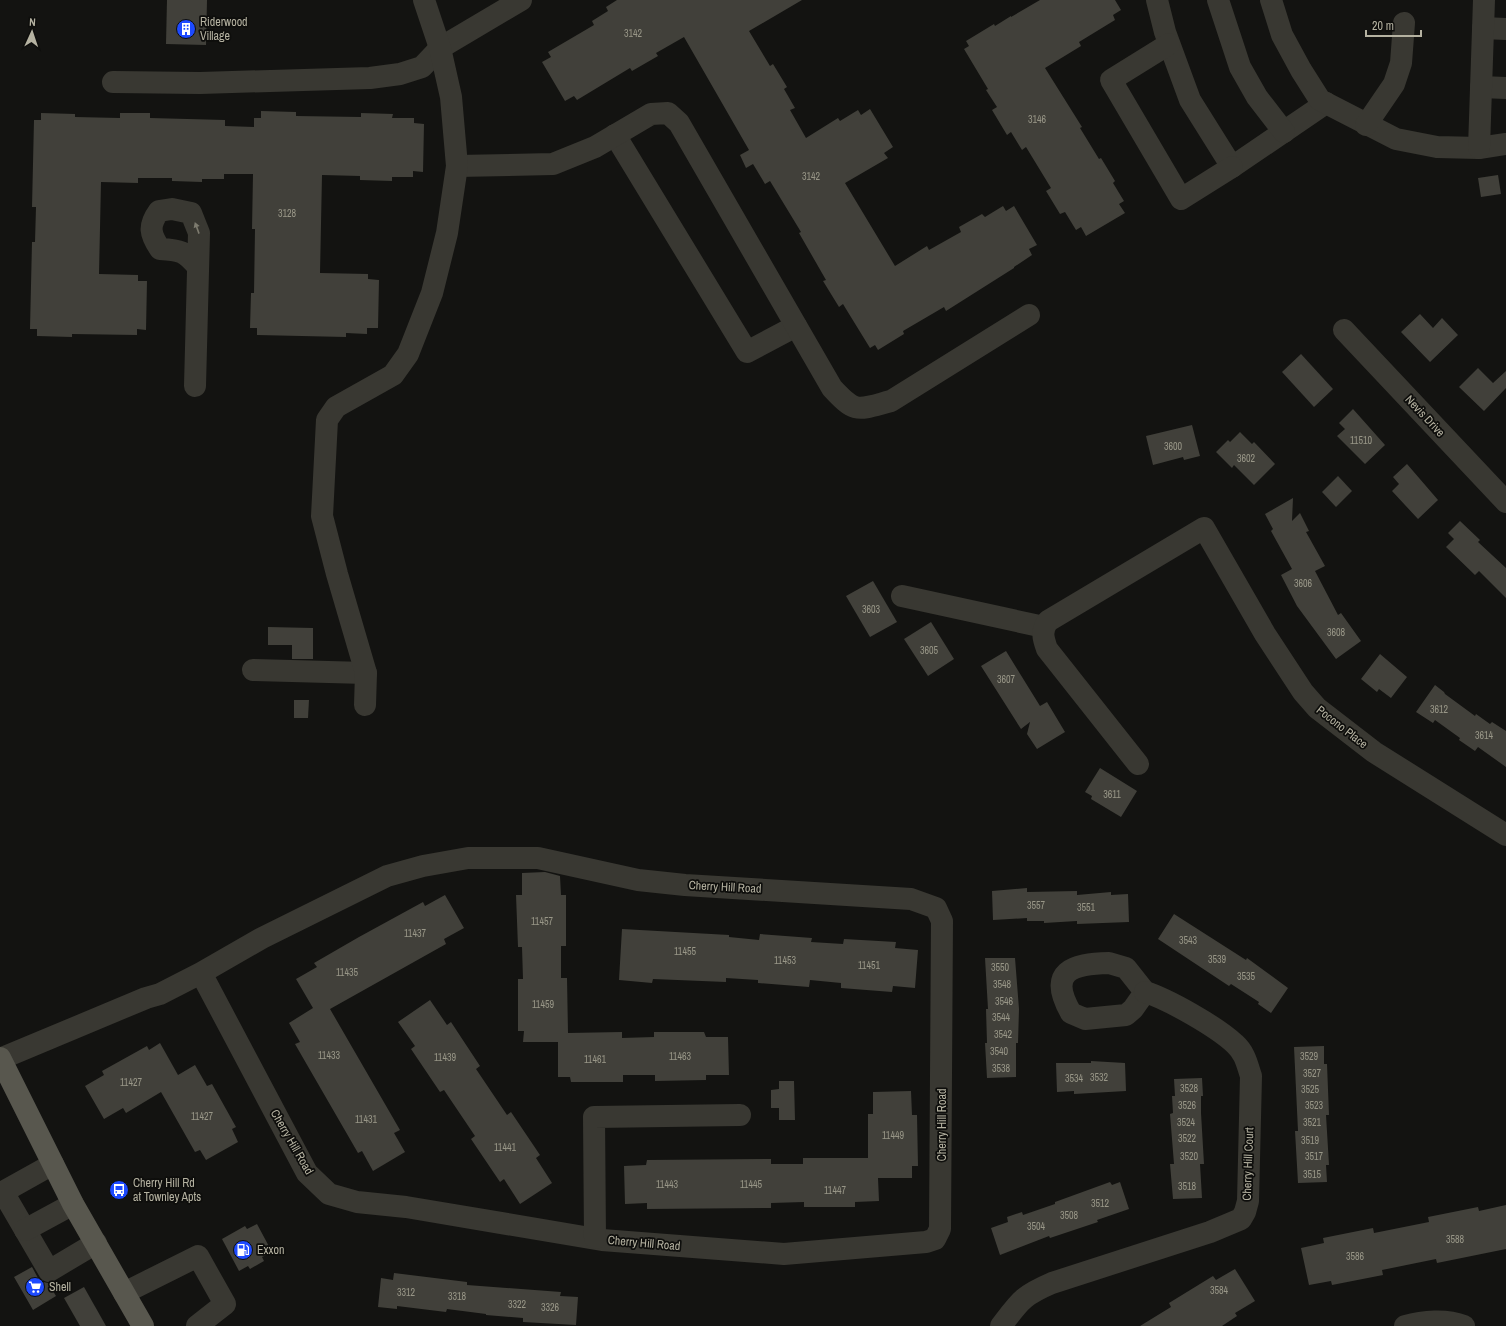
<svg xmlns="http://www.w3.org/2000/svg" width="1506" height="1326" viewBox="0 0 1506 1326" font-family="'Archivo Narrow',sans-serif">
  <style>
    .building { fill: #41403a }
    .lines { fill: none; stroke-linecap: round; stroke-linejoin: round }
    .minor { stroke: #393832; stroke-width: 22 }
    .major { stroke: #58574e; stroke-width: 22 }
    .oneway { fill: #7d7b6f }
    .labels { text-anchor: middle; stroke-width: 3.5; stroke-linejoin: round; paint-order: stroke }
    .number-label { font-size: 10px; fill: #989687 }
    .poi-label { font-size: 12px; fill: #b5b2a1; stroke: #0e0e0c; text-anchor: start }
    .street-label { font-size: 12px; fill: #b5b2a1; stroke: #0e0e0c }
  </style>
  <rect width="100%" height="100%" fill="#131311"/>
  <g class="building">
    <polygon points="167,0 207,0 206,45 166,44"/>
    <polygon points="617,0 802,0 749,31 770,66 773,64 787,87 784,89 795,108 790,110 806,138 838,118 840,121 858,110 861,115 870,109 893,147 884,153 888,158 845,183 895,266 927,246 929,250 961,232 959,227 982,214 985,217 1003,206 1006,211 1014,206 1037,245 1029,249 1032,255 1014,267 1014,268 946,311 944,307 903,331 904,334 878,350 875,345 870,348 846,309 843,304 839,307 823,281 826,280 799,233 801,232 770,181 765,184 753,164 746,168 740,155 749,150 684,37 656,53 658,56 632,71 630,68 577,100 574,96 565,101 542,62 551,57 548,52 594,25 592,21 608,11 606,7"/>
    <polygon points="1040,0 1115,0 1121,10 1113,15 1115,20 1079,42 1081,46 1045,68 1082,127 1080,128 1099,159 1101,158 1115,181 1113,183 1124,201 1119,204 1125,213 1086,236 1081,227 1076,230 1065,212 1060,214 1046,191 1051,188 1026,147 1022,150 1011,132 1007,135 992,110 997,107 986,90 988,89 964,49 969,46 966,41 994,24 995,26 1011,16 1011,17"/>
    <polygon points="261,111 296,112 296,116 361,117 361,113 393,114 392,118 414,118 414,123 424,124 423,172 413,171 413,177 392,177 392,181 360,180 360,176 322,175 320,273 368,274 368,279 379,280 378,328 367,328 367,334 346,333 346,337 257,335 257,328 250,328 251,293 254,293 255,229 252,229 253,174 224,174 224,179 202,179 202,182 172,181 172,178 138,178 138,183 101,182 99,274 138,275 138,281 147,281 146,330 137,329 137,335 72,334 72,337 37,336 37,329 30,329 32,242 35,242 36,207 32,207 34,120 41,120 41,113 75,114 75,117 120,118 120,113 150,113 150,118 225,120 225,126 254,127 254,118 261,118"/>
    <polygon points="1498,175 1501,194 1481,197 1478,178"/>
    <polygon points="1420,314 1433,328 1442,318 1458,335 1430,362 1401,332"/>
    <polygon points="1301,354 1333,389 1314,407 1282,372"/>
    <polygon points="1478,368 1493,383 1506,371 1506,388 1484,411 1459,387"/>
    <polygon points="1353,409 1385,445 1365,464 1337,436 1345,429 1339,423"/>
    <polygon points="1192,425 1200,456 1184,460 1183,457 1153,465 1146,436"/>
    <polygon points="1240,432 1252,444 1254,442 1275,464 1254,485 1234,465 1232,468 1216,452 1228,440 1230,442"/>
    <polygon points="1407,464 1438,500 1418,519 1392,491 1399,484 1393,477"/>
    <polygon points="1338,476 1352,491 1336,507 1322,492"/>
    <polygon points="1293,498 1292,521 1300,513 1309,531 1306,532 1325,566 1315,571 1338,615 1341,613 1361,641 1336,659 1297,606 1281,575 1292,569 1271,531 1273,529 1265,514"/>
    <polygon points="1460,521 1480,540 1478,542 1506,568 1506,598 1479,571 1475,575 1446,547 1454,539 1448,533"/>
    <polygon points="873,581 897,622 870,637 846,596"/>
    <polygon points="931,622 954,659 928,676 904,639"/>
    <polygon points="268,627 313,628 313,659 292,659 292,645 268,645"/>
    <polygon points="1006,651 1040,706 1047,702 1065,732 1037,749 1027,734 1030,722 1021,729 981,666"/>
    <polygon points="1380,654 1407,677 1391,698 1379,689 1377,692 1361,679"/>
    <polygon points="1435,685 1444,692 1445,694 1475,716 1476,714 1490,724 1492,722 1506,731 1506,767 1478,747 1475,751 1459,740 1460,738 1435,720 1433,723 1416,712"/>
    <polygon points="294,700 309,700 308,718 294,718"/>
    <polygon points="1100,768 1137,791 1121,817 1091,799 1092,796 1085,792"/>
    <polygon points="545,872 560,876 561,895 566,895 566,946 561,946 561,978 567,978 568,1033 622,1032 622,1038 654,1037 654,1032 704,1032 706,1037 728,1037 729,1075 706,1075 706,1080 655,1081 655,1075 623,1075 623,1082 571,1082 570,1077 558,1077 558,1042 523,1042 524,1031 518,1031 518,979 523,979 522,947 518,947 516,895 522,895 522,873"/>
    <polygon points="1027,888 1027,892 1077,891 1077,895 1111,892 1111,895 1128,894 1129,922 1077,924 1077,921 1044,923 1044,921 1027,921 1027,918 993,920 992,891"/>
    <polygon points="445,895 464,928 444,939 446,944 330,1009 400,1130 394,1133 405,1152 373,1171 362,1151 358,1153 295,1044 300,1042 289,1023 313,1008 296,979 317,967 314,963 359,937 423,902 425,906"/>
    <polygon points="1174,914 1246,960 1247,958 1288,988 1271,1013 1258,1004 1259,1002 1231,984 1229,986 1158,939"/>
    <polygon points="622,929 729,935 729,937 759,940 760,934 812,938 811,942 843,944 844,939 896,942 895,948 918,950 915,988 893,986 892,992 841,988 841,983 810,980 809,987 758,983 758,980 726,978 726,982 653,979 652,983 619,980"/>
    <polygon points="985,958 1015,958 1019,1009 1018,1043 1016,1043 1016,1077 987,1078 985,1043 987,1043 986,1009 988,1009"/>
    <polygon points="430,1000 447,1025 451,1022 480,1066 476,1069 507,1115 511,1112 540,1155 536,1158 552,1183 520,1204 504,1179 500,1182 471,1139 475,1136 444,1090 440,1092 411,1049 415,1046 398,1022"/>
    <polygon points="160,1043 178,1075 195,1065 207,1086 212,1084 236,1127 232,1129 238,1142 206,1160 200,1150 195,1152 161,1092 126,1113 123,1108 104,1119 85,1086 104,1075 102,1071 147,1046 149,1050"/>
    <polygon points="1324,1046 1324,1064 1327,1064 1329,1115 1326,1115 1329,1165 1326,1165 1327,1182 1298,1183 1295,1131 1298,1131 1294,1047"/>
    <polygon points="1091,1061 1125,1063 1126,1091 1074,1094 1074,1091 1057,1092 1056,1063 1091,1063"/>
    <polygon points="1202,1078 1203,1096 1201,1096 1201,1113 1204,1164 1200,1164 1202,1198 1173,1199 1170,1164 1174,1164 1170,1114 1173,1113 1172,1096 1175,1096 1174,1079"/>
    <polygon points="779,1081 794,1081 795,1120 779,1120 779,1108 771,1108 771,1090 779,1089"/>
    <polygon points="911,1091 912,1115 917,1115 918,1166 912,1166 912,1178 878,1178 879,1201 855,1202 855,1207 804,1207 804,1202 771,1203 771,1208 647,1209 647,1203 625,1204 624,1166 646,1165 647,1160 771,1159 771,1164 803,1164 803,1158 868,1158 868,1114 873,1114 873,1092"/>
    <polygon points="1110,1182 1112,1185 1120,1182 1129,1209 1097,1220 1098,1222 1050,1238 1049,1236 1000,1255 991,1228 1008,1222 1007,1217 1022,1212 1023,1215 1055,1204 1055,1202"/>
    <polygon points="1506,1205 1506,1249 1437,1263 1436,1259 1382,1270 1383,1275 1332,1285 1331,1281 1309,1285 1301,1248 1324,1243 1323,1238 1373,1228 1374,1233 1429,1222 1428,1217 1478,1207 1479,1211"/>
    <polygon points="257,1224 272,1252 262,1257 264,1261 250,1269 248,1266 239,1271 222,1239 245,1226 247,1229"/>
    <polygon points="32,1267 38,1278 43,1282 48,1283 56,1296 33,1310 14,1277"/>
    <polygon points="1235,1269 1255,1301 1235,1313 1237,1316 1222,1326 1140,1326 1171,1307 1169,1303 1213,1276 1216,1280"/>
    <polygon points="394,1273 467,1282 467,1285 561,1292 560,1296 578,1297 576,1325 523,1322 523,1318 486,1315 486,1314 447,1309 446,1312 397,1306 397,1309 378,1307 381,1278 393,1280"/>
    <polygon points="84,1287 106,1326 80,1326 64,1298"/>
  </g>
  <g class="lines">
    <g class="minor">
      <polyline points="1157,0 1165,32 1190,100 1232,167 1326,103"/>
      <polyline points="1218,0 1240,67 1257,97 1284,132"/>
      <polyline points="1271,0 1282,35 1301,70 1320,100 1396,139 1437,147 1479,148 1506,144"/>
      <polyline points="1483,28 1506,29"/>
      <polyline points="1169,44 1111,80 1181,199 1232,167"/>
      <polyline points="113,82 200,83 370,78 400,74 422,67 440,48 521,0"/>
      <polyline points="1481,87 1506,88"/>
      <polyline points="1366,125 1394,84 1401,63 1404,23"/>
      <polyline points="615,135 747,352 796,326"/>
      <polyline points="1479,148 1484,0"/>
      <path d="M457,166L553,164L595,147L651,114L668,113L679,123L832,388C856,414 857,410 891,401L1029,315"/>
      <polyline points="1344,330 1506,502"/>
      <path d="M195,386L199,233L191,213L172,209L159,211C148,226 150,234 160,249C180,250 185,251 198,267"/>
      <polyline points="902,596 1044,627"/>
      <polyline points="253,670 366,673"/>
      <polyline points="365,705 366,673 337,574 322,516 327,420 336,407 393,375 408,354 432,293 447,233 457,166 451,97 440,48 424,0"/>
      <path d="M1138,764L1047,649C1043,638 1041,631 1048,621L1204,528L1265,634L1303,692L1317,708L1374,752L1506,835"/>
      <path d="M1109,963L1126,968L1145,992L1133,1009L1126,1015L1085,1019L1071,1013C1047,971 1072,964 1109,963Z"/>
      <polyline points="0,1059 146,998 160,994 201,973 262,938 387,876 423,866 468,858 538,858 638,880 685,885 911,899 936,908 942,921 940,1229 935,1239 926,1242 784,1254 602,1240 406,1207 357,1202 329,1194 307,1173 201,973"/>
      <polyline points="53,1164 3,1192 49,1271 96,1243"/>
      <polyline points="25,1230 73,1204"/>
      <polyline points="595,1238 594,1117 740,1115"/>
      <polyline points="124,1293 198,1256 225,1304 197,1326"/>
      <path d="M1001,1326C1020,1301 1022,1296 1052,1283L1210,1232L1241,1219L1245,1212L1248,1201L1251,1076C1247,1064 1245,1053 1235,1044C1217,1027 1168,999 1145,992"/>
      <path d="M1405,1326C1423,1321 1446,1319 1464,1326"/>
    </g>
    <polyline class="major" points="0,1058 73,1204 143,1326"/>
  </g>
  <defs><path id="oneway-solid" d="M-6-.8H1V-3.2L6.5 0L1 3.2V.8H-6Z"/></defs>
  <use class="oneway" href="#oneway-solid" transform="translate(197 228) rotate(-110)"/>
  <defs>
    <symbol id="building-disc" viewBox="-11 -11 22 22"><circle r="9.5" fill="#1d4aff" stroke="#0e0e0c"/><path d="M-4-6H4V6H1V3H-1V6H-4ZM-2.5-4.3h1.7v1.8h-1.7ZM.8-4.3h1.7v1.8H.8ZM-2.5-1h1.7V.8h-1.7ZM.8-1h1.7V.8H.8Z" fill="#fff"/></symbol>
    <symbol id="bus-disc" viewBox="-11 -11 22 22"><circle r="9.5" fill="#1d4aff" stroke="#0e0e0c"/><path d="M-5-6H5V4H4V6H2V4H-2V6H-4V4H-5ZM-3.5-4V0h7V-4ZM-3.5 1.2v1.5H-2V1.2ZM2 1.2v1.5H3.5V1.2Z" fill="#fff"/></symbol>
    <symbol id="fuel-disc" viewBox="-11 -11 22 22"><circle r="9.5" fill="#1d4aff" stroke="#0e0e0c"/><path d="M-5.5-6h7V0h2V4h1.3V-2.5L3-4.5l.8-.8L6-3V5H2.5V1h-1V6h-7ZM-4.2-4.7v3.2H.2V-4.7Z" fill="#fff"/></symbol>
    <symbol id="supermarket-disc" viewBox="-11 -11 22 22"><circle r="9.5" fill="#1d4aff" stroke="#0e0e0c"/><path d="M-6-5.5h2.5l.6 2H6L4.5 2H-2.5L-4.4-4H-6ZM-1.5 3.2a1.3 1.3 0 1 0 .1 0ZM3 3.2a1.3 1.3 0 1 0 .1 0Z" fill="#fff"/></symbol>
  </defs>
  <g fill-rule="evenodd">
    <use href="#building-disc" x="175" y="18" width="22" height="22"/>
    <use href="#bus-disc" x="108" y="1179" width="22" height="22"/>
    <use href="#fuel-disc" x="232" y="1239" width="22" height="22"/>
    <use href="#supermarket-disc" x="24" y="1276" width="22" height="22"/>
  </g>
  <g class="labels">
    <g class="number-label">
      <text x="633" y="37">3142</text>
      <text x="1037" y="123">3146</text>
      <text x="811" y="180">3142</text>
      <text x="287" y="217">3128</text>
      <text x="1361" y="444">11510</text>
      <text x="1173" y="450">3600</text>
      <text x="1246" y="462">3602</text>
      <text x="1303" y="587">3606</text>
      <text x="871" y="613">3603</text>
      <text x="1336" y="636">3608</text>
      <text x="929" y="654">3605</text>
      <text x="1006" y="683">3607</text>
      <text x="1439" y="713">3612</text>
      <text x="1484" y="739">3614</text>
      <text x="1112" y="798">3611</text>
      <text x="1036" y="909">3557</text>
      <text x="1086" y="911">3551</text>
      <text x="542" y="925">11457</text>
      <text x="415" y="937">11437</text>
      <text x="1188" y="944">3543</text>
      <text x="685" y="955">11455</text>
      <text x="1217" y="963">3539</text>
      <text x="785" y="964">11453</text>
      <text x="869" y="969">11451</text>
      <text x="1000" y="971">3550</text>
      <text x="347" y="976">11435</text>
      <text x="1246" y="980">3535</text>
      <text x="1002" y="988">3548</text>
      <text x="1004" y="1005">3546</text>
      <text x="543" y="1008">11459</text>
      <text x="1001" y="1021">3544</text>
      <text x="1003" y="1038">3542</text>
      <text x="999" y="1055">3540</text>
      <text x="329" y="1059">11433</text>
      <text x="680" y="1060">11463</text>
      <text x="1309" y="1060">3529</text>
      <text x="445" y="1061">11439</text>
      <text x="595" y="1063">11461</text>
      <text x="1001" y="1072">3538</text>
      <text x="1312" y="1077">3527</text>
      <text x="1099" y="1081">3532</text>
      <text x="1074" y="1082">3534</text>
      <text x="131" y="1086">11427</text>
      <text x="1189" y="1092">3528</text>
      <text x="1310" y="1093">3525</text>
      <text x="1187" y="1109">3526</text>
      <text x="1314" y="1109">3523</text>
      <text x="202" y="1120">11427</text>
      <text x="366" y="1123">11431</text>
      <text x="1186" y="1126">3524</text>
      <text x="1312" y="1126">3521</text>
      <text x="893" y="1139">11449</text>
      <text x="1187" y="1142">3522</text>
      <text x="1310" y="1144">3519</text>
      <text x="505" y="1151">11441</text>
      <text x="1189" y="1160">3520</text>
      <text x="1314" y="1160">3517</text>
      <text x="1312" y="1178">3515</text>
      <text x="667" y="1188">11443</text>
      <text x="751" y="1188">11445</text>
      <text x="1187" y="1190">3518</text>
      <text x="835" y="1194">11447</text>
      <text x="1100" y="1207">3512</text>
      <text x="1069" y="1219">3508</text>
      <text x="1036" y="1230">3504</text>
      <text x="1455" y="1243">3588</text>
      <text x="1355" y="1260">3586</text>
      <text x="1219" y="1294">3584</text>
      <text x="406" y="1296">3312</text>
      <text x="457" y="1300">3318</text>
      <text x="517" y="1308">3322</text>
      <text x="550" y="1311">3326</text>
    </g>
    <g class="poi-label">
      <text x="200" y="26">Riderwood<tspan x="200" dy="14">Village</tspan></text>
      <text x="133" y="1187">Cherry Hill Rd<tspan x="133" dy="14">at Townley Apts</tspan></text>
      <text x="257" y="1254">Exxon</text>
      <text x="49" y="1291">Shell</text>
    </g>
    <g class="street-label">
      <text transform="translate(1425 416) rotate(47)" y="4">Nevis Drive</text>
      <text transform="translate(1342 727) rotate(38)" y="4">Pocono Place</text>
      <text transform="translate(725 887) rotate(3)" y="4">Cherry Hill Road</text>
      <text transform="translate(942 1125) rotate(-90)" y="4">Cherry Hill Road</text>
      <text transform="translate(292 1142) rotate(60)" y="4">Cherry Hill Road</text>
      <text transform="translate(1248 1164) rotate(-88)" y="4">Cherry Hill Court</text>
      <text transform="translate(644 1243) rotate(5)" y="4">Cherry Hill Road</text>
    </g>
  </g>
  <g transform="translate(32 32) rotate(3)" stroke="#0e0e0c" stroke-width="3" paint-order="stroke">
  <path d="M0-3L7 15L0 10L-7 15Z" fill="#b5b2a1"/>
  <text y="-6" font-size="11" font-weight="bold" text-anchor="middle" fill="#b5b2a1">N</text>
  </g>
  <path d="M1366 30v6h55v-6" fill="none" stroke="#b5b2a1" stroke-width="2"/>
  <text x="1372" y="30" font-size="12" fill="#b5b2a1" stroke="#0e0e0c" stroke-width="3" paint-order="stroke">20 m</text>
</svg>
